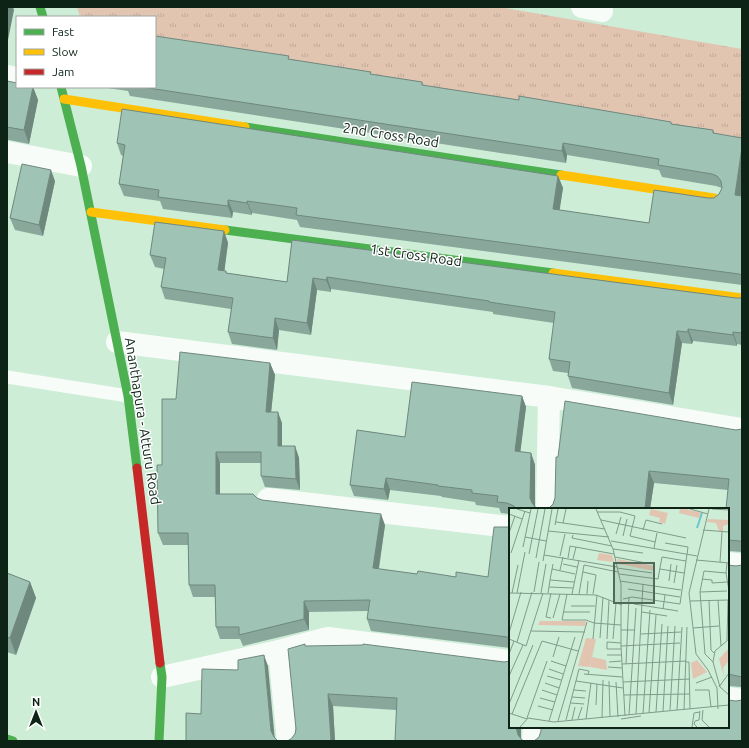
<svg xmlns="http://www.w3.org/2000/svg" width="749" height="748" viewBox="0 0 749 748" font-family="Ubuntu,sans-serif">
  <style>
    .grass { fill: url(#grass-tufts) }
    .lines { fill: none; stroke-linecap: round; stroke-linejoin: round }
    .lane { stroke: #f8fcf9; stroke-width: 13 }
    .street { stroke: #f8fcf9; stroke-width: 22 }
    .fast { stroke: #4caf50; stroke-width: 9 }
    .slow { stroke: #ffc107; stroke-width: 9 }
    .jam { stroke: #c62828; stroke-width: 9 }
    .wall { fill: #89a89b }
    .shaded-wall { fill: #6f887e }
    .building { fill: #9fc3b4; stroke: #6f887e }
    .labels { text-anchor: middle; stroke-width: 3; stroke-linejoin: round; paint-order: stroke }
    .street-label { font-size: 14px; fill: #0c2315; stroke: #fff }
    .inset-river { fill: none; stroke: #69c7d2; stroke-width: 2 }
    .inset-road { fill: none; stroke: #809c89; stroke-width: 1 }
    .view { fill: #506a59; fill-opacity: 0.15; stroke: #506a59; stroke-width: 2 }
    .inset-edge { fill: none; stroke: #0c2315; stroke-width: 2 }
  </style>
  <defs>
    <pattern id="grass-tufts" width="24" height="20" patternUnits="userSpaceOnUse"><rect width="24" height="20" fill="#e2c5b1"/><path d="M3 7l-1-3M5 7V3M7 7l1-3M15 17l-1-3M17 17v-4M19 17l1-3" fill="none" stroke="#c1a997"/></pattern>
  </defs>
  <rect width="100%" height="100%" fill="#cdedd7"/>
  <polygon class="grass" points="77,7 500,7 742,49 742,143 155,38 155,17 80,17"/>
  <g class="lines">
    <polyline class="lane" points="7,377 128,396"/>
    <g class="street">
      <polyline points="582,7 602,11"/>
      <polyline points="7,76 17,78"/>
      <polyline points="7,152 81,166"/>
      <polyline points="117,342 549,397 742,429"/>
      <polyline points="268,499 510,527"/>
      <polyline points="547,509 549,397"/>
      <polyline points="728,563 742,565"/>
      <polyline points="279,651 288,741"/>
      <polyline points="162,677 279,651 328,638 510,661"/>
      <polyline points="728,698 742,700"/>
      <polyline points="533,741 534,727"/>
    </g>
    <g class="fast">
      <polyline points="40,7 43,17"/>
      <polyline points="61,87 81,166 128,396 137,468"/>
      <polyline points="245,127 561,175"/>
      <polyline points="225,230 553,273"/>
      <polyline points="7,739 13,741"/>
      <polyline points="159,741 162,677 160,663"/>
    </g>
    <g class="slow">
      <polyline points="64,99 245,127"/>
      <polyline points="561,175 714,198"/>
      <polyline points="91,212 225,230"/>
      <polyline points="553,273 742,298"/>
    </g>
    <polyline class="jam" points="137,468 160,663"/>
  </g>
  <g class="wall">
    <polygon points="290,59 371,74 422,82 424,86 713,130 741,196 742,196 742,285 300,227 297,220 252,213 252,215 233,212 232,218 163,209 160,201 124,196 119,184 123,156 121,155 117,143 558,176 563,188 559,210 649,223 708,198 714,198 719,194 722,188 716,186 662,177 659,170 567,155 566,163 130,96 128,91 101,87 155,87"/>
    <polygon points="7,81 17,87 33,87 38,100 29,144 9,140 7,140"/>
    <polygon points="55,181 43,236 15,230 10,218"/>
    <polygon points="224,231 228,243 224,271 227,273 287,282 292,240 736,298 742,298 742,345 737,344 737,346 693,341 692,344 682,343 673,405 572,388 568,376 568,373 553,371 549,359 554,323 493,314 493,312 331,289 331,292 317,290 311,335 279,330 277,350 232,344 228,332 231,309 165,299 161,287 164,269 155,267 150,255"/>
    <polygon points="270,363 275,375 271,412 282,423 282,446 295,446 299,458 300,490 265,487 261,476 261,463 220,463 220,494 257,498 262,500 385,525 379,569 417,574 456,577 488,577 510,527 510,648 371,631 367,619 368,611 309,612 309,630 243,646 240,639 220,639 216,627 215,597 193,597 189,585 188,545 163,545 158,533 162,465 176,399"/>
    <polygon points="522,396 526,407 520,452 531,453 535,465 535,506 536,508 539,509 510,509 510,514 501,513 499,508 476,505 475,502 442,497 441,496 390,490 388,500 354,496 350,485 405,437"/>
    <polygon points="742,429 742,552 728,551 728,490 654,483 650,509 546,509 549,508 553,504 555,498 558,457"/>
    <polygon points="728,565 736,566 742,565 742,687 728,686"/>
    <polygon points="7,573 30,582 36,598 16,655 7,652"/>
    <polygon points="305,644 305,646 504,662 396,710 333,706 335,741 287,741 291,739 295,734"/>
  </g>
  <g class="shaded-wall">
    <polygon points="7,7 13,7 14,10 7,45"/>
    <polygon points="33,87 38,100 29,144 24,130"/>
    <polygon points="563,143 567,155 566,163 562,151"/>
    <polygon points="742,147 742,187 739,207 735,195"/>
    <polygon points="51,170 55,181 43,236 39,225"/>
    <polygon points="558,176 563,188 558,221 553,209"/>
    <polygon points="228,200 233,212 232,218 228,206"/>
    <polygon points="247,201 252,213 252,215 247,203"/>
    <polygon points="224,231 228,243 223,282 218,270"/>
    <polygon points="327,277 331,289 331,292 326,280"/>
    <polygon points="313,278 317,290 311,335 307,323"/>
    <polygon points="275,318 279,330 277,350 273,338"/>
    <polygon points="688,329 693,341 692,344 688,332"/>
    <polygon points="677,331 682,343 673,405 669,393"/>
    <polygon points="733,332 737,344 737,346 733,335"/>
    <polygon points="270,363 275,375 270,423 266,412"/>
    <polygon points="522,396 526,407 519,463 515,451"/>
    <polygon points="278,412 282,423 282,458 278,446"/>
    <polygon points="295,446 299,458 300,490 296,479"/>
    <polygon points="216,452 220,463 220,506 216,494"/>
    <polygon points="531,453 535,465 535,509 532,503 530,498"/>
    <polygon points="649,471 654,483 650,509 645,509"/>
    <polygon points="386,478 390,490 388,500 384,489"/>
    <polygon points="381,514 385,525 377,579 373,568"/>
    <polygon points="30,582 36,598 16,655 10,638"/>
    <polygon points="304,601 309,612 309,630 304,619"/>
    <polygon points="264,655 268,666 275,741 271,731"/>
    <polygon points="328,694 333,706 335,741 331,741"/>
    <polygon points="516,727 521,727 521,741 518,735"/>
  </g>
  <g class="building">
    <polygon points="155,36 289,56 288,59 371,72 370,74 422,82 422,85 519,100 519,96 671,122 671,124 713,130 713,133 742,138 742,147 735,195 742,196 742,275 739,274 296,215 297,208 247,201 247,203 228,200 228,206 158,197 159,190 119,184 125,145 117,143 122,109 558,176 553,209 649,223 654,190 708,198 714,198 719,194 722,188 721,181 717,176 712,174 658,165 659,159 563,143 562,151 142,87 155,87"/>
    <polygon points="7,81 17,83 17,87 33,87 24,130 7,127"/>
    <polygon points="22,164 51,170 39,225 10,218"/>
    <polygon points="155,222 224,231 218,270 226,271 226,273 287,282 292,240 736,298 742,298 742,333 733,332 733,335 688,329 688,332 677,331 669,393 568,376 570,362 549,359 555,312 489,302 489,301 327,277 326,280 313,278 307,323 275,318 273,338 228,332 233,298 161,287 166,258 150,255"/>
    <polygon points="180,352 270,363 266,412 278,412 278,446 295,446 296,479 261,476 261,452 216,452 216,494 253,494 257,498 262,500 381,514 373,568 417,574 418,571 456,577 456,572 488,577 494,527 510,527 510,638 507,637 367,619 370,600 304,601 304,619 239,635 239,627 216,627 215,585 189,585 188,533 158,533 157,465 162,465 162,399 176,399"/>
    <polygon points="412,382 522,396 515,451 531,453 530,498 532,503 536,508 539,509 516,509 514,506 507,503 497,502 498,496 472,493 472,490 438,486 438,485 386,478 384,489 350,485 357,430 405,437"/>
    <polygon points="565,401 736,430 742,429 742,542 740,541 728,540 728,509 726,509 729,479 649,471 645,509 546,509 549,508 553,504 555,498 556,457 558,457"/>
    <polygon points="728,565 736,566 742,565 742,677 728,674"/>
    <polygon points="7,573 30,582 10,638 7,637"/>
    <polygon points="305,644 305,646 363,645 363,644 504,662 510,661 510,727 516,727 518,735 522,740 525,741 395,741 397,698 328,694 331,741 287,741 291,739 295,734 296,729 288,649"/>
    <polygon points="264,655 271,731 274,737 278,741 280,741 186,741 186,713 201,714 202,669 238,670 238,660"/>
    <polygon points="728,700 736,701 742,700 742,741 533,741 534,741 539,737 541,731 541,727 728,727"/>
  </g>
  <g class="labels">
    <g class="street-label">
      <text transform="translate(391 135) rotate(9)" y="5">2nd Cross Road</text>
      <text transform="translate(416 255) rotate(8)" y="5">1st Cross Road</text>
      <text transform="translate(143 421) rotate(81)" y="5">Ananthapura - Atturu Road</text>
    </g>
  </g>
  <g transform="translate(509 508)">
    <rect width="220" height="220" fill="#cdedd7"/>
    <path d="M142,1L159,5L156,16L150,14L151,10L140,7ZM171,1H177L193,5L190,10L170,5ZM90,45L103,47L105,54L88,52ZM108,51L146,58V63L109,56ZM31,113H77L76,118L29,117ZM83,149L97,152L98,162L81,159ZM188,152L198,164L184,171L182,155Z" fill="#e2c5b1"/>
    <path d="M77,130L87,131L81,159L69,158Z" fill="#e2c5b1"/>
    <path d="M199,11L220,12V16L214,18V23H210L207,15L198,14ZM220,140V153L214,160L215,169L210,151Z" fill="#e2c5b1"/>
    <path class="inset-river" d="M188,20L193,5"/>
    <path class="inset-road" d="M8,1L21,5M87,1L104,41L112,76V138L116,208M181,1L199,6M200,1L180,85L187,146L199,162L208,180L209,201M203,1L220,2M88,4H111L126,8L121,28L146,34M0,6L13,11M92,12L177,30M47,14L96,21M54,15L57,1M46,17L49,1M134,22L137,12L153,16M194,22L220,24M39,23L100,29M0,25L6,8M107,26L112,9M64,27L63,30L103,38M114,28L118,11M16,29L37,33M102,33L188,48M156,35L179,39L171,96M14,39L22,1M145,40L148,25M104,41L134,45M2,45L16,3M20,46L29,1M35,47L108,59M51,48L56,26M106,49L137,55M27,50L36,1M59,50L61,38L105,46M64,51L67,39M187,52L220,55M34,53L43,1M211,54L213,24M54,56L68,59M108,60L143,65M43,61L66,66M151,61L175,65M51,62L54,49M74,64L87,67L84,86M217,65L220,83M110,66L149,71L153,49L177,53M193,71L203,72V75L218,74M41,72L44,56M111,73L172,82M160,73L162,56M165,75L168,57M40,79L41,72L65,74M119,81L171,89M25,84L30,54M191,84L218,83M0,85L87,87L113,97M3,85L9,57M8,85L16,44M32,85L37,56M39,85L40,79L64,80M42,85L37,109L42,110M58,86L53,112H77L85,115L112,117M63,86L70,52M70,86L75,57L109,64M78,86L79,73M114,91L123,89L171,96M200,92L202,142L205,145M209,92L212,138M181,93L220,92M125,96L169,103M62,98H86M154,101L156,87M54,104H81M133,104L158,108M44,110L51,86M184,120L210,118M112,122H125M22,123L76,124M0,125L12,84M132,126L172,124M91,130L94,89M0,131L17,138L34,85M84,131L88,87M98,131L100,92M104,131L107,95M220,131L206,143L204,154L211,179L220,187M218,132L219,92M8,134L23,84M112,135L98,134V141H112M112,138L171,135M0,146L5,133M98,147H112M44,149L50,129M42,153L57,158M100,154L112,153M177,154H180L181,201M204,154L196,146L191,84L195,63L217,65L218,55M113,156L177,153M117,156L120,89M99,159L113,160M40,161L54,166M75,166L113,169M0,168L14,137M38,168L52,172M67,173L114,180M100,173L101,209M107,174L109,209M114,174L181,171M36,175L50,180M187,175L203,169M210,179L220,165M33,182L48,187M65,182L77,183M186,182H200L202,199M115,187L181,186M63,189L76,190M31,190L46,194M62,195L75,196M0,196L24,137M87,197L88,176M29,198L44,202M175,201L178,119M161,202L166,118M168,202L173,119M194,202L193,212L200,219M154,203L159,118M147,204L153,116M0,205L18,211M140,205L147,107M3,206L33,133L69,143M127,206L134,76M134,206L141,102M120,207L127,100M18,210L38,153M93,210L94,172M69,211L73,199M77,211L82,175M112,211L132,208M57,212L70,161L80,163L79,167M63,212L66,199M40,213L66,129M49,213L78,114M11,219L19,210L45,214L220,197M183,219L185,205L191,204M188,219L185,216L186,213L190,212L191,203"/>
    <path class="view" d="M105,55H145V95H105Z"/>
    <rect width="220" height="220" class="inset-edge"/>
  </g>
  <rect width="749" height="748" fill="none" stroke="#0c2315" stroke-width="16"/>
  <rect x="16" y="16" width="140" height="72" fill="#ffffff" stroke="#9ea7a1"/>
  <rect x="24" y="29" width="20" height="6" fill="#4caf50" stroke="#9ea7a1"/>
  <text x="52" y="36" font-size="12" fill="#0c2315">Fast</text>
  <rect x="24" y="49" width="20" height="6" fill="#ffc107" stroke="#9ea7a1"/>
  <text x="52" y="56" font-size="12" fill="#0c2315">Slow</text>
  <rect x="24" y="69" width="20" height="6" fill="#c62828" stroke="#9ea7a1"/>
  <text x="52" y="76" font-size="12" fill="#0c2315">Jam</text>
  <g transform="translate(36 712)" stroke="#ffffff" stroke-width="3" paint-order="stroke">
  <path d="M0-3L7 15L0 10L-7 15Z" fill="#0c2315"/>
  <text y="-6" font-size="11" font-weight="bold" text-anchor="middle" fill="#0c2315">N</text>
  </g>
</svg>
